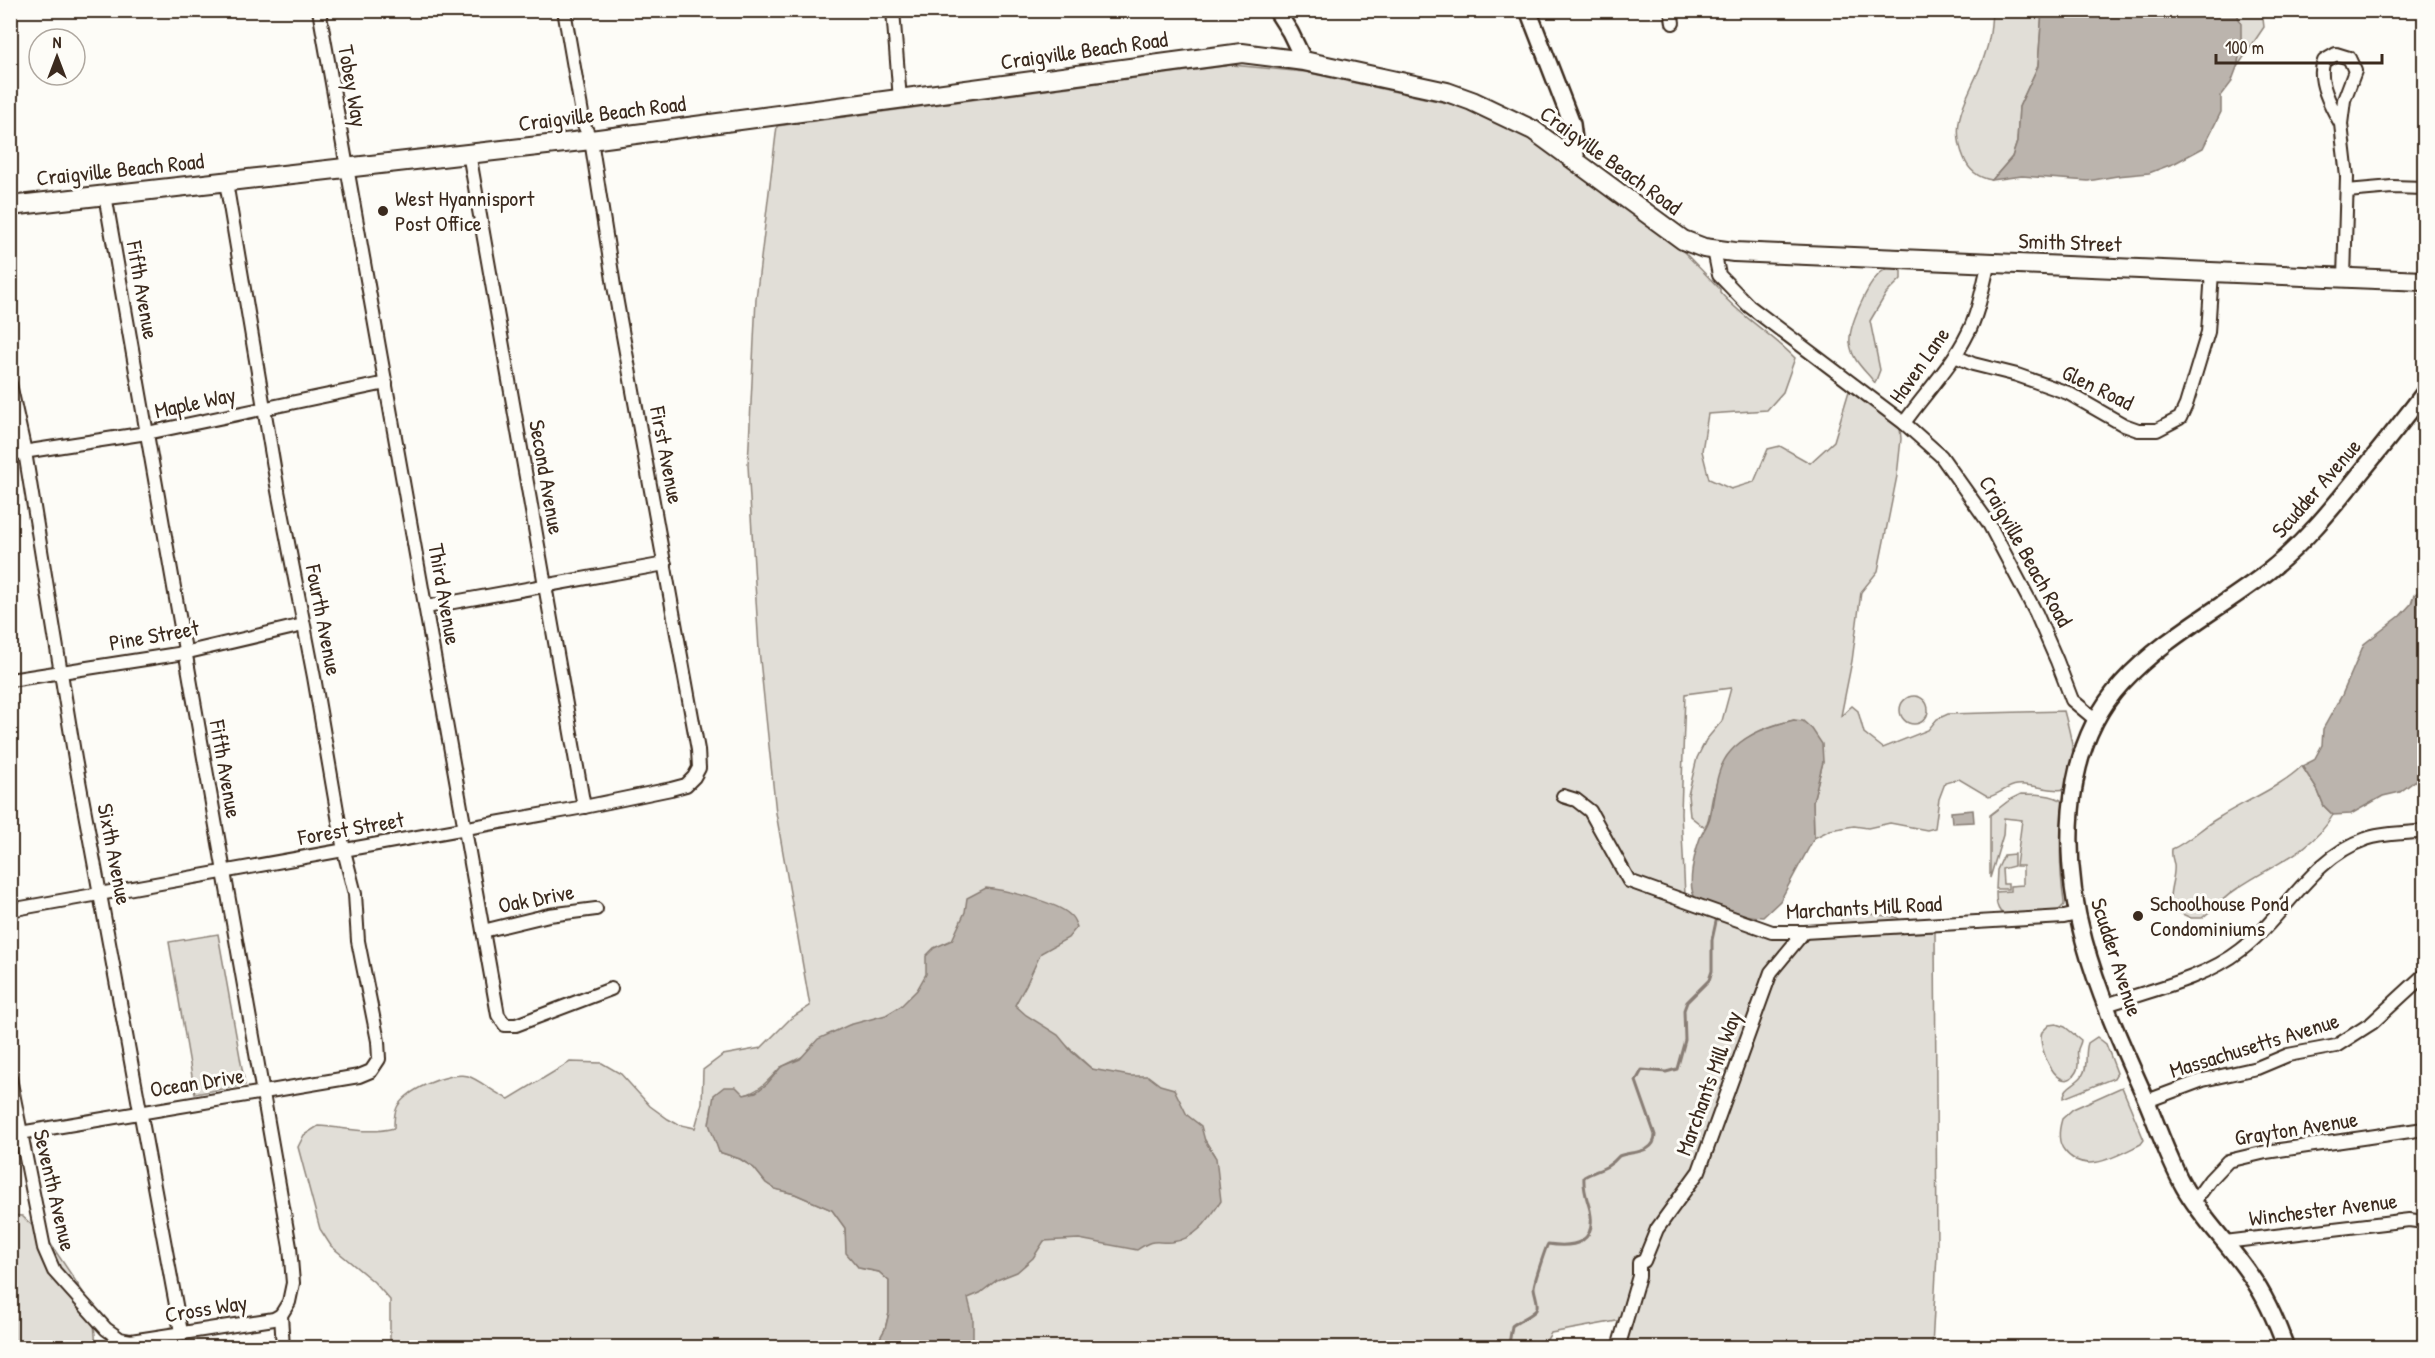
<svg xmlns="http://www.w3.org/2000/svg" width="2435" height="1358" viewBox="0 0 2435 1358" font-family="'Patrick Hand',sans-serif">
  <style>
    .green { fill: #e1ded7; stroke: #8e847a; stroke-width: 1.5 }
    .water { fill: #bbb4ad; stroke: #887d74; stroke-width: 1.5 }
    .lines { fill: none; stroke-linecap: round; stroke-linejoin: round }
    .stream { stroke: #887d74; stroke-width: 3 }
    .minor-casing { stroke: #3b2a1e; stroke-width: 16 }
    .tertiary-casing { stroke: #3b2a1e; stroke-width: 20 }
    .secondary-casing { stroke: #3b2a1e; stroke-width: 22 }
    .minor { stroke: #fdfcf7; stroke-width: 12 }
    .tertiary { stroke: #fdfcf7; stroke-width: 15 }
    .secondary { stroke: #fdfcf7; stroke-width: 18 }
    .poi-dot { fill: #3b2a1e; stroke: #fdfcf7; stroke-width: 2 }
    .labels { text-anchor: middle; stroke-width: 6; stroke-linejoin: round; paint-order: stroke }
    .street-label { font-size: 22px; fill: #3b2a1e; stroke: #fdfcf7 }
    .poi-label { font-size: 22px; fill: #3b2a1e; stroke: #fdfcf7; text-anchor: start }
  </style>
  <rect width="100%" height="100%" fill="#fdfcf7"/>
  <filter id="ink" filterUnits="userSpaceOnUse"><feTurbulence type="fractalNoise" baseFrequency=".0167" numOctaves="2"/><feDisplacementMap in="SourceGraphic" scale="12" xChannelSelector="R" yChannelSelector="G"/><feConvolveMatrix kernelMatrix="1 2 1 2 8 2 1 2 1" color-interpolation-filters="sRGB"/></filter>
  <g filter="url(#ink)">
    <g class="green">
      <path d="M1992,11H2042L2038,66L2019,107L2017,142L2012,157L1992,180C1979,178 1969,171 1964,158C1947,118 1972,93 1984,57C1990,41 1991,27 1992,11Z"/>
      <path d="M2236,11H2262L2264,27L2237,67C2241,47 2243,30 2236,11Z"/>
      <path d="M1232,65L1305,72L1465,107L1527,137L1685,253L1720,289V292C1741,317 1772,334 1795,358L1783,392L1767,410L1708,414L1702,451L1709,479L1731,489L1754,482L1768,449L1780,446L1810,463L1834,441L1849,391L1853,394L1862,395L1886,417L1900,427L1901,439L1897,476L1878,571L1861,592L1852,661L1841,716L1852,706L1858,711L1864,733L1883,748L1928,730L1937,719L1948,714L2064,711C2073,744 2077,755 2066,789C2050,793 2033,783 2017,785C2008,786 1999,794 1989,797L1959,779L1945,783L1939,799L1935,828L1927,830L1890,823L1868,828L1854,826L1830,830L1814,838L1813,801L1823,762L1794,720C1748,730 1726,746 1714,792C1710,805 1711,816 1705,828L1690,816L1688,795L1697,758L1706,740L1722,721L1731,688L1685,694L1681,813L1685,895L1767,927L1825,936L1935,932L1937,1254L1932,1347H1616L1622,1320L1551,1333L1542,1348L932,1347L940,1343L958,1305L1029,1242L1214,1155L1205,1140L1092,1069L1067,1046L1031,1028L1015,1005L1041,952L1046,950L932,979L904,1007L781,1067C768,1080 762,1090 744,1095L719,1152L740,1159L754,1168L766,1183L775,1189L795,1194L832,1210L845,1228L847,1253L859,1268L879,1272L889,1281V1313L885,1329L875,1347H390V1300L374,1282L331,1246L320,1229L298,1147L304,1135L318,1126C344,1127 368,1135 394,1128C394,1123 394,1115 396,1110C401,1091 450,1071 468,1076C480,1080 495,1094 509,1099L570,1062L602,1063L621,1074L650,1106L668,1119L677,1124L695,1128L702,1103L703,1070L723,1055L761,1048L791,1018L810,1006L776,813L759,650L748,465L756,299L777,126Z"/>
      <path d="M1891,266L1901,271V279L1886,294L1870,321L1880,370L1875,383C1865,370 1852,361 1850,343C1848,327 1867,286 1879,274C1882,271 1887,269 1891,266Z"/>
      <circle cx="1914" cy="710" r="14"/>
      <path d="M2302,766L2318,791L2324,806L2333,815C2312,852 2271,865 2238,888C2224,897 2214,909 2202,918H2191L2173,910C2165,895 2176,880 2174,864C2172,858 2171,856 2172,849C2189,842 2202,827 2218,818C2245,801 2279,788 2302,766Z"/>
      <path d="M2021,794C2034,794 2053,794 2064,802C2059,836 2059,867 2064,902V905L2057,912L2005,915C1996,911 1996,900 1996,892L2010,891V886L2023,885V866H2016L2022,820L2004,818L2003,835L1990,878V815L2011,799Z"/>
      <polygon points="2014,854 2014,866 2002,869 2003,884 2008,884 2008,889 1996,889 1997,870 2004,855"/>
      <polygon points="1853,912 1896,917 1899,919 1898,923 1895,920 1842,924 1841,919"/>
      <polygon points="218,934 245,1085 195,1094 169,942"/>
      <path d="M2056,1024L2065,1027L2081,1040C2081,1043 2079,1046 2078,1049C2076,1056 2081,1064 2076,1072C2060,1099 2036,1047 2042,1032L2049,1025Z"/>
      <path d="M2097,1037L2106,1044L2117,1073L2114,1078L2064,1098C2064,1086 2075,1085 2082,1076C2089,1066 2084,1055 2088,1043Z"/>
      <path d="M2122,1087L2144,1140L2141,1144C2118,1155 2084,1177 2064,1150C2057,1141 2059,1129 2062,1119L2073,1109Z"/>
      <polygon points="11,1215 22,1216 48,1240 83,1292 94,1323 96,1347 11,1348"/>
    </g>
    <g class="water">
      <polygon points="2042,11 2236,11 2241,24 2241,46 2237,67 2231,83 2221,96 2221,112 2203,148 2175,163 2149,173 2117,176 2088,181 2022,176 1992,180 2012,157 2017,142 2019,107 2038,66"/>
      <polygon points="2424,588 2424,774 2400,792 2383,796 2351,814 2333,815 2324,806 2318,791 2302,766 2314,760 2322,745 2323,729 2342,695 2364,644 2400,616 2411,604 2414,595"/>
      <path d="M1794,720L1803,721L1812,729L1822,744L1823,762L1813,801L1814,838L1780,901L1763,917C1748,916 1707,910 1697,900C1685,889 1695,852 1700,838C1703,831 1708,825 1710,817C1715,796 1715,769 1730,752C1745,734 1772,725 1794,720Z"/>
      <polygon points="1973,810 1974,822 1952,823 1951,812"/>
      <path d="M986,888C1005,890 1057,902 1070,915C1074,918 1075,923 1077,927L1068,938L1041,953L1026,985L1015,1005L1026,1015L1058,1035L1072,1052L1092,1069L1130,1076H1148L1160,1085L1174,1089L1187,1115L1201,1126L1205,1141L1216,1158L1221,1201C1209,1219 1197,1239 1172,1242C1153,1243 1155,1238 1137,1250L1079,1239L1044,1241L1033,1258L1017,1272L997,1280L980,1293L968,1298L973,1318V1347H952L940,1343L932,1347H875L885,1329L889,1313V1281L879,1272L859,1268L846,1253L845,1228L832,1210L795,1194L775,1189L766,1183L754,1168L740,1159L719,1152L709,1124L714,1095L724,1087H736L744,1095L756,1092L767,1084L781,1067L800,1059L818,1039L849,1025L886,1015L901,1006L917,990L926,974V956L934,948L952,940L965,912L967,898Z"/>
    </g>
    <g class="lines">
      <path class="stream" d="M1509,1344L1512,1326C1518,1321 1531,1316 1536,1310C1540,1304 1534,1294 1534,1287C1534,1283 1546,1246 1548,1244C1575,1248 1597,1243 1590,1210C1587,1198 1583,1191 1584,1177C1599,1169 1608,1169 1619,1156C1632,1151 1655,1154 1655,1135L1636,1081L1642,1070L1666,1072L1677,1069L1685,1040L1684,1010L1687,1002L1709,980L1712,971V940L1717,917"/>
      <defs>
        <g id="minor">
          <polyline points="319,10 498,1015 505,1025 516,1025 611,989"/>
          <polyline points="893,10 900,100"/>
          <polyline points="1671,10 1673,23"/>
          <path d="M2341,124C2332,108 2316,80 2324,61L2336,54L2349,58L2355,71L2344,100L2341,124L2347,177L2344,278"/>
          <polyline points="469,153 584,807"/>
          <polyline points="2347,191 2392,187 2424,188"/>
          <polyline points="105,195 290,1247 293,1283 289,1302 281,1315 283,1348"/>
          <polyline points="1714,250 1719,275 1749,306 1904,423 1941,456 1988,522 2036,613 2057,661 2072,700 2096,720"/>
          <polyline points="1955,356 1973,364 2017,375 2068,393 2124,425 2138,430 2157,430 2180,418 2186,405 2208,332 2212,272"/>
          <polyline points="10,384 25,452 75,759 181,1332"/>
          <path d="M1904,423C1925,393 1952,366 1968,333C1979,312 1983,285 1989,262"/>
          <polyline points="10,454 147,433 386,383"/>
          <polyline points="426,607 665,564"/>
          <polyline points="10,680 184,653 303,625"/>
          <polyline points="1563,796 1576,800 1590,811 1629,881 1772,932 1804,932 2064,917 2077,914"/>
          <polyline points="10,910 584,807 671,789 686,785 694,777 699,768 698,750 614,286 591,140 584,125 564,10"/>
          <polyline points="483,931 549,915 596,909"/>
          <path d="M2106,1005C2151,990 2204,979 2241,950C2285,916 2311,858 2366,839C2384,832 2406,834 2424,831"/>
          <polyline points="10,1078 44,1248 54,1271 106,1329 120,1339 131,1341 274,1319 281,1315"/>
          <polyline points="2147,1101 2203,1080 2257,1068 2288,1055 2336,1046 2372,1023 2424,975"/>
          <polyline points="20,1133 359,1076 371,1071 379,1059 378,1041 358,941 355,894 344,851 314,677 278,491 226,182"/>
          <polyline points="2194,1202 2210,1180 2228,1161 2266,1152 2424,1129"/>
          <polyline points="2225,1242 2409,1220 2424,1222"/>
          <polyline points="1618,1348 1639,1276 1639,1263 1644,1261 1657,1229 1699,1171 1771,972 1804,932"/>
        </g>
        <g id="tertiary">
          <polyline points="1276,10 1290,32 1304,61"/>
          <polyline points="1528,10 1572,124 1577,163"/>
          <path d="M2286,1348C2277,1323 2266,1297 2250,1275C2230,1245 2202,1219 2184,1187C2168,1159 2158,1127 2145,1097C2099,994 2054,897 2075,781C2082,745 2097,710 2122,683C2163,638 2220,609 2269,571C2304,543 2331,510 2359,475C2381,448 2403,421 2424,393"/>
        </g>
        <polyline id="secondary" points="10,206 591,140 1242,53 1304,61 1447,92 1472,101 1533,130 1683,240 1704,248 1734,252 2424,281"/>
      </defs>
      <use href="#minor" class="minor-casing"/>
      <use href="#tertiary" class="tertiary-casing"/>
      <use href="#secondary" class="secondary-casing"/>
      <use href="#minor" class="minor"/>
      <use href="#tertiary" class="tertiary"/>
      <use href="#secondary" class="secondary"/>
    </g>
  </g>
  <g class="poi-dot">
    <circle cx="383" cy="211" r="6"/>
    <circle cx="2138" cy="916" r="6"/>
  </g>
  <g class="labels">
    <g class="street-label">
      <text transform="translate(1084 50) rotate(-8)" y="8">Craigville Beach Road</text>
      <text transform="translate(353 86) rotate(80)" y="8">Tobey Way</text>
      <text transform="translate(602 113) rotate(-7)" y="8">Craigville Beach Road</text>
      <text transform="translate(1611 160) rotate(36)" y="8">Craigville Beach Road</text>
      <text transform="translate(120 169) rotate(-6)" y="8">Craigville Beach Road</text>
      <text transform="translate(2070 242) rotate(2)" y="8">Smith Street</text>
      <text transform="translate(143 290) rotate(80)" y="8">Fifth Avenue</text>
      <text transform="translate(1919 365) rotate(-55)" y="8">Haven Lane</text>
      <text transform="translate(2098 387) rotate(26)" y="8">Glen Road</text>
      <text transform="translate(195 402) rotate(-12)" y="8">Maple Way</text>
      <text transform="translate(667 455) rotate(79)" y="8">First Avenue</text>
      <text transform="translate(547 477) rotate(80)" y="8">Second Avenue</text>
      <text transform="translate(2316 488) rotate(-49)" y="8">Scudder Avenue</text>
      <text transform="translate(2026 551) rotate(61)" y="8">Craigville Beach Road</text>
      <text transform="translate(445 594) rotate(80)" y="8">Third Avenue</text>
      <text transform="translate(324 620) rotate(79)" y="8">Fourth Avenue</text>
      <text transform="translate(154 635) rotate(-10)" y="8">Pine Street</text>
      <text transform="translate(226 769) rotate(80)" y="8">Fifth Avenue</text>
      <text transform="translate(351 828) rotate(-10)" y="8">Forest Street</text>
      <text transform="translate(115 854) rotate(79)" y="8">Sixth Avenue</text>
      <text transform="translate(536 898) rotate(-11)" y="8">Oak Drive</text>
      <text transform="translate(1864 907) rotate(-3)" y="8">Marchants Mill Road</text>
      <text transform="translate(2117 957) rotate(72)" y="8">Scudder Avenue</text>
      <text transform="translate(2254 1045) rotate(-17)" y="8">Massachusetts Avenue</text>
      <text transform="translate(197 1082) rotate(-9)" y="8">Ocean Drive</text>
      <text transform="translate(1708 1083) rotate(-70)" y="8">Marchants Mill Way</text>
      <text transform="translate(2296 1128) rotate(-9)" y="8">Grayton Avenue</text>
      <text transform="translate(55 1190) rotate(77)" y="8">Seventh Avenue</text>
      <text transform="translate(2323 1209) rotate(-7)" y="8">Winchester Avenue</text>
      <text transform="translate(206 1308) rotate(-9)" y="8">Cross Way</text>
    </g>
    <g class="poi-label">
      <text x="395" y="206">West Hyannisport<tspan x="395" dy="25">Post Office</tspan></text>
      <text x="2150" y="911">Schoolhouse Pond<tspan x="2150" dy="25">Condominiums</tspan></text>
    </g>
  </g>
  <rect width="2435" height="1358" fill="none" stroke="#fdfcf7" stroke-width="36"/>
  <rect x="18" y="18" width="2399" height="1322" fill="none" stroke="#3b2a1e" stroke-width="2" filter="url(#ink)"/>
  <g transform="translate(57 57)"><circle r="28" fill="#fdfcf7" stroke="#afa8a0" stroke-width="1.5"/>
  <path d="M0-4.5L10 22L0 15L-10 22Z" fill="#3b2a1e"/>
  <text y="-9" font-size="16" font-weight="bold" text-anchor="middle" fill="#3b2a1e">N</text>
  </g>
  <path d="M2216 54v9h166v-9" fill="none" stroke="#3b2a1e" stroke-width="3"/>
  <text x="2225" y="54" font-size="18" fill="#3b2a1e" stroke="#fdfcf7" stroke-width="4.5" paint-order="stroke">100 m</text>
</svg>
